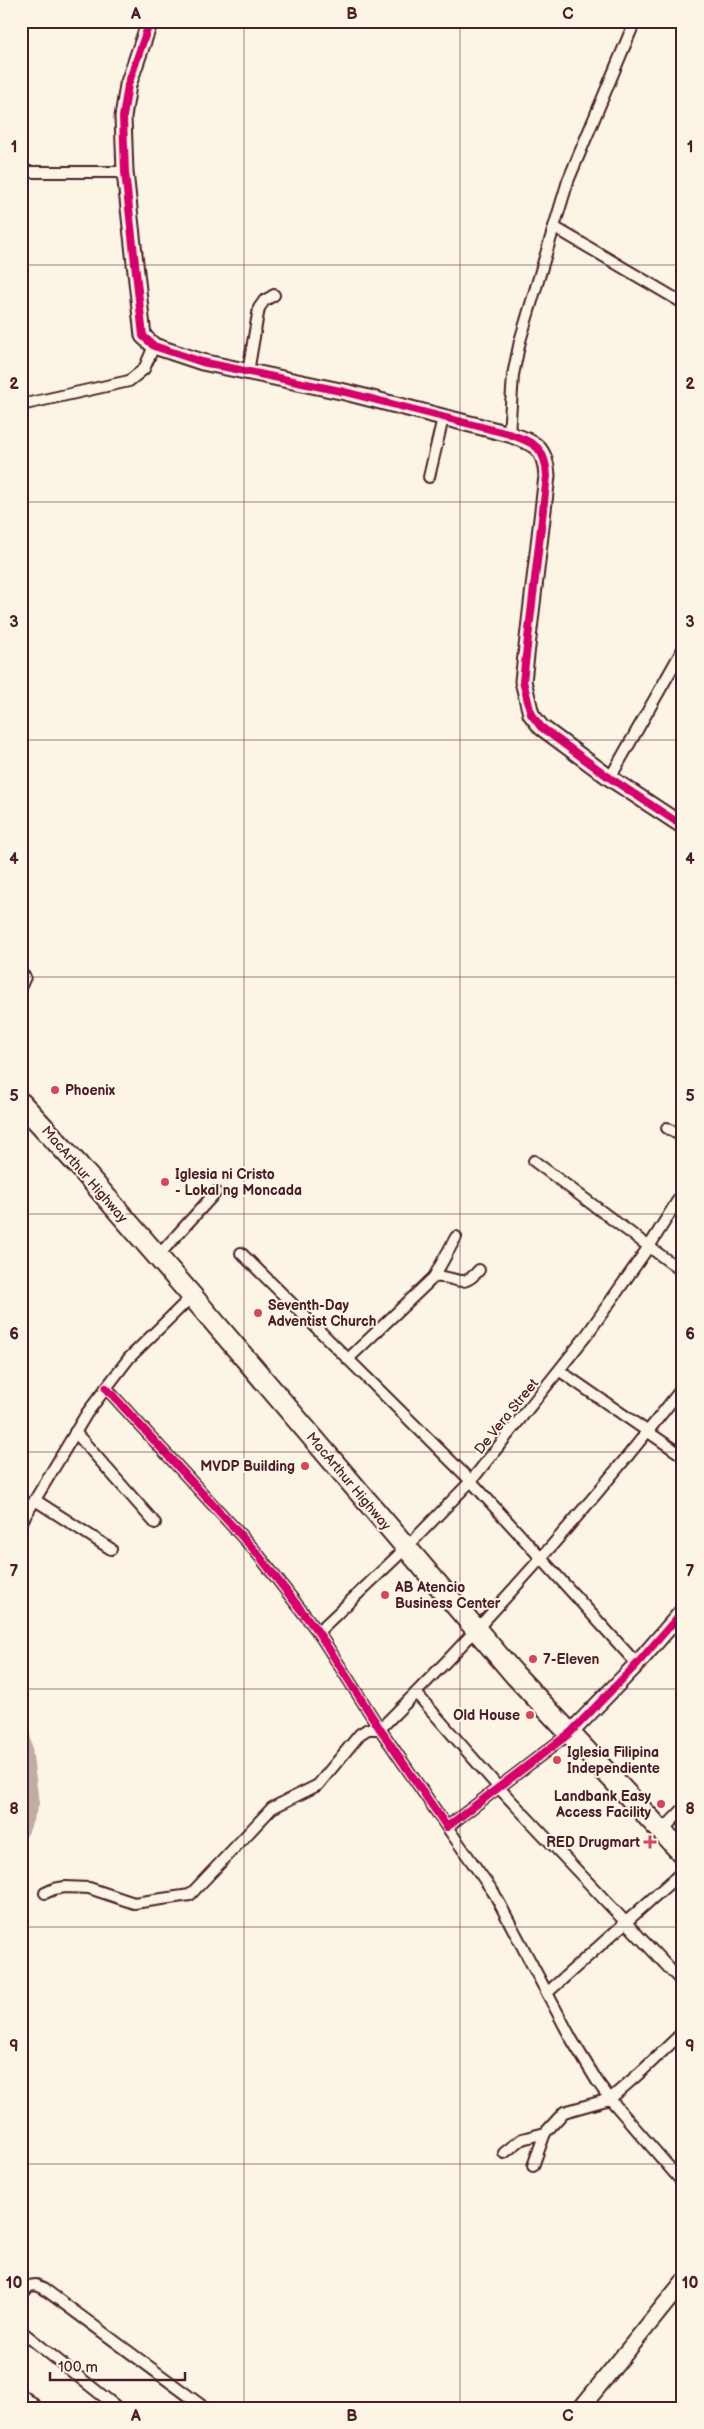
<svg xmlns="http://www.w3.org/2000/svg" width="704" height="2429" viewBox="0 0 704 2429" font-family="'Balsamiq Sans',sans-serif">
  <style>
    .green { fill: #e2d5ca; stroke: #967a7a }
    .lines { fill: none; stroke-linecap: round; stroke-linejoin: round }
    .river { stroke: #c0aca5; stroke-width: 16 }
    .street-casing { stroke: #4a1f2b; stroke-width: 14 }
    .secondary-casing { stroke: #4a1f2b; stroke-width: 19 }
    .highway-casing { stroke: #4a1f2b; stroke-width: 24 }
    .street { stroke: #fcf5e5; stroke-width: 10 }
    .secondary { stroke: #fcf5e5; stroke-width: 15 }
    .highway { stroke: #fcf5e5; stroke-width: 20 }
    .cycleway-casing { stroke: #fcf5e5; stroke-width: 11 }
    .cycleway { stroke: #d6006c; stroke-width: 8 }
    .grid { fill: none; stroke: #4a1f2b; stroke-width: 1; stroke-opacity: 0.55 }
    .poi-dot { fill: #d1495b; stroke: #fcf5e5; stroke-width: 2 }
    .labels { text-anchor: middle; stroke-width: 4; stroke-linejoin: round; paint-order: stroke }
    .poi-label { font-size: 14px; font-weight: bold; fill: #4a1f2b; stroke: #fcf5e5; text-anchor: start }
    .street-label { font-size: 14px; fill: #4a1f2b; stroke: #fcf5e5 }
    .neatline { fill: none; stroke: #4a1f2b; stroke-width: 2 }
    .grid-label { font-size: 16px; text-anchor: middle; font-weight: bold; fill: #4a1f2b }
  </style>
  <rect width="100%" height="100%" fill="#fcf5e5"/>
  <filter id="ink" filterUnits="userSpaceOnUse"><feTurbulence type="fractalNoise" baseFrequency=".02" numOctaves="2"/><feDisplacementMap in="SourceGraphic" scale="10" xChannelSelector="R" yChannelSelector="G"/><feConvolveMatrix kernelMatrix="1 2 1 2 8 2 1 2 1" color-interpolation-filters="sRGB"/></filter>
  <g filter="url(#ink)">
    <polygon class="green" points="683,1817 683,1841 671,1829"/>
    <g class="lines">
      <polyline class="river" points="21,1726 31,1803 21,1830"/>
      <defs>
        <g id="street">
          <polyline points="21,172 125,172"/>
          <polyline points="554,227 568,181 635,21"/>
          <polyline points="248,372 259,308 264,301 274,295"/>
          <polyline points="21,405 129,381 144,369 154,346"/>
          <polyline points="509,434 513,375 520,341 554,227 683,303"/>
          <polyline points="429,477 443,418"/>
          <polyline points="610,778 683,649"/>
          <polyline points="21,986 25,977"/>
          <polyline points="667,1128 683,1137"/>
          <polyline points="534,1161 683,1272"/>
          <polyline points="241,1253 471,1481 637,1664"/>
          <polyline points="157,1257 216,1192"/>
          <path d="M434,1277C456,1274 460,1292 479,1270"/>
          <polyline points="348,1359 434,1277 456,1237"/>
          <polyline points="560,1371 683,1456"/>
          <polyline points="106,1388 257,1553 318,1632 380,1729 447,1827 570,1733"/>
          <polyline points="75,1432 155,1523"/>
          <polyline points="35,1500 111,1549"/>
          <polyline points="21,1523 87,1413 129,1358 192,1296"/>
          <polyline points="672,1624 683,1633"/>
          <polyline points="318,1632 406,1548 471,1481 586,1336 650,1245 683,1192"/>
          <polyline points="416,1693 500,1789 683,1983"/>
          <polyline points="447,1827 494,1893 572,2040 597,2081 610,2099 683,2183"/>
          <polyline points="661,1832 683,1809"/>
          <path d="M45,1893L54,1889L65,1887L89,1888L134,1903L190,1895L272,1808L318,1785L360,1734L368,1729H380C488,1622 589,1507 683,1387"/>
          <polyline points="548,1992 683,1871"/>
          <polyline points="504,2153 522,2139 545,2133 564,2112 610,2099 642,2071 683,2032"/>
          <polyline points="533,2166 545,2133"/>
          <polyline points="21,2296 29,2286 36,2285 43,2288 205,2408"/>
          <polyline points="21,2331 118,2408"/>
          <polyline points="21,2394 38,2408"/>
        </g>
        <g id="secondary">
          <path d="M150,21L128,85L123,117L125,172L143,336L154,346L202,362L345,392L509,434C534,443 545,446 547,476L523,681L531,714L541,727L610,778L683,826"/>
          <polyline points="570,1733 637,1664 683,1611"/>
          <polyline points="581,2408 683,2282"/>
        </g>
        <polyline id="highway" points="21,1103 79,1166 192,1296 515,1675 683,1854"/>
      </defs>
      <use href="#street" class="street-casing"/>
      <use href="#secondary" class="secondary-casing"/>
      <use href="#highway" class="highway-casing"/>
      <use href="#street" class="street"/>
      <use href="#secondary" class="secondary"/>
      <use href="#highway" class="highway"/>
      <defs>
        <g id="cycleway">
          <path d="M150,21L128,85L123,117L125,172L143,336L154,346L202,362L345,392L509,434C534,443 545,446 547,476L523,681L531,714L541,727L610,778L683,826"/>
          <polyline points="106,1388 257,1553 318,1632 380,1729 447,1827 570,1733 637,1664 683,1611"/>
        </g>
      </defs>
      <use href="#cycleway" class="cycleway-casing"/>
      <use href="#cycleway" class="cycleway"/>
    </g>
  </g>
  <path class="grid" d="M244,21V2408M460,21V2408M21,265H683M21,502H683M21,740H683M21,977H683M21,1214H683M21,1452H683M21,1689H683M21,1927H683M21,2164H683"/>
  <g class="poi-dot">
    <circle cx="55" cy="1090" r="5"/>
    <circle cx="165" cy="1182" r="5"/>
    <circle cx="258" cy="1313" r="5"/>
    <circle cx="305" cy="1466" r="5"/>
    <circle cx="385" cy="1595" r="5"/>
    <circle cx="533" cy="1659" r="5"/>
    <circle cx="530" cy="1715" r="5"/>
    <circle cx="557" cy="1760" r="5"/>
    <circle cx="661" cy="1804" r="5"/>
    <path d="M647.5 1834.5h5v5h5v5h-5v5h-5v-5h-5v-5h5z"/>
  </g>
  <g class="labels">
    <g class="poi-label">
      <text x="65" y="1095">Phoenix</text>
      <text x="175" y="1179">Iglesia ni Cristo<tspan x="175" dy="16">- Lokal ng Moncada</tspan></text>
      <text x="268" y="1310">Seventh-Day<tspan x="268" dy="16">Adventist Church</tspan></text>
      <text x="295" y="1471" text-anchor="end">MVDP Building</text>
      <text x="395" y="1592">AB Atencio<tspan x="395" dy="16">Business Center</tspan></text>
      <text x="543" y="1664">7-Eleven</text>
      <text x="520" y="1720" text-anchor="end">Old House</text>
      <text x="567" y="1757">Iglesia Filipina<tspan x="567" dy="16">Independiente</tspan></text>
      <text x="651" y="1801" text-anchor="end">Landbank Easy<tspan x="651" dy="16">Access Facility</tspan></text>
      <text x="640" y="1847" text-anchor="end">RED Drugmart</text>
    </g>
    <g class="street-label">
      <text transform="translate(85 1174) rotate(49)" y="5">MacArthur Highway</text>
      <text transform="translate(506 1416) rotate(-51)" y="5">De Vera Street</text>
      <text transform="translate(349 1481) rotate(50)" y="5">MacArthur Highway</text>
    </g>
  </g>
  <rect width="704" height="2429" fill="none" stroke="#fcf5e5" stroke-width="55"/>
  <path d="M50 2372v8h135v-8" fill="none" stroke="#4a1f2b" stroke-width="2.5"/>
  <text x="58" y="2372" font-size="15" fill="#4a1f2b" stroke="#fcf5e5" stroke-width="4" paint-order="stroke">100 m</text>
  <rect x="28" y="28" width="648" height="2374" class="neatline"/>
  <g class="grid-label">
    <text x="136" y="19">A</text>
    <text x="352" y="19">B</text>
    <text x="568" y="19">C</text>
    <text x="14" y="152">1</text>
    <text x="690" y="152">1</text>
    <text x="14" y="389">2</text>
    <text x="690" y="389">2</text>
    <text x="14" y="627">3</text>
    <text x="690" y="627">3</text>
    <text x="14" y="864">4</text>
    <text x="690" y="864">4</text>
    <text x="14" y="1101">5</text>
    <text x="690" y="1101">5</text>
    <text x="14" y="1339">6</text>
    <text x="690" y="1339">6</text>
    <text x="14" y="1576">7</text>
    <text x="690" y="1576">7</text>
    <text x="14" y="1814">8</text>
    <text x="690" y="1814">8</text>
    <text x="14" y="2051">9</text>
    <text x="690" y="2051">9</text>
    <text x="14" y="2288">10</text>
    <text x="690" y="2288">10</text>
    <text x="136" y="2421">A</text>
    <text x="352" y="2421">B</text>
    <text x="568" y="2421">C</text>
  </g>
</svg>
